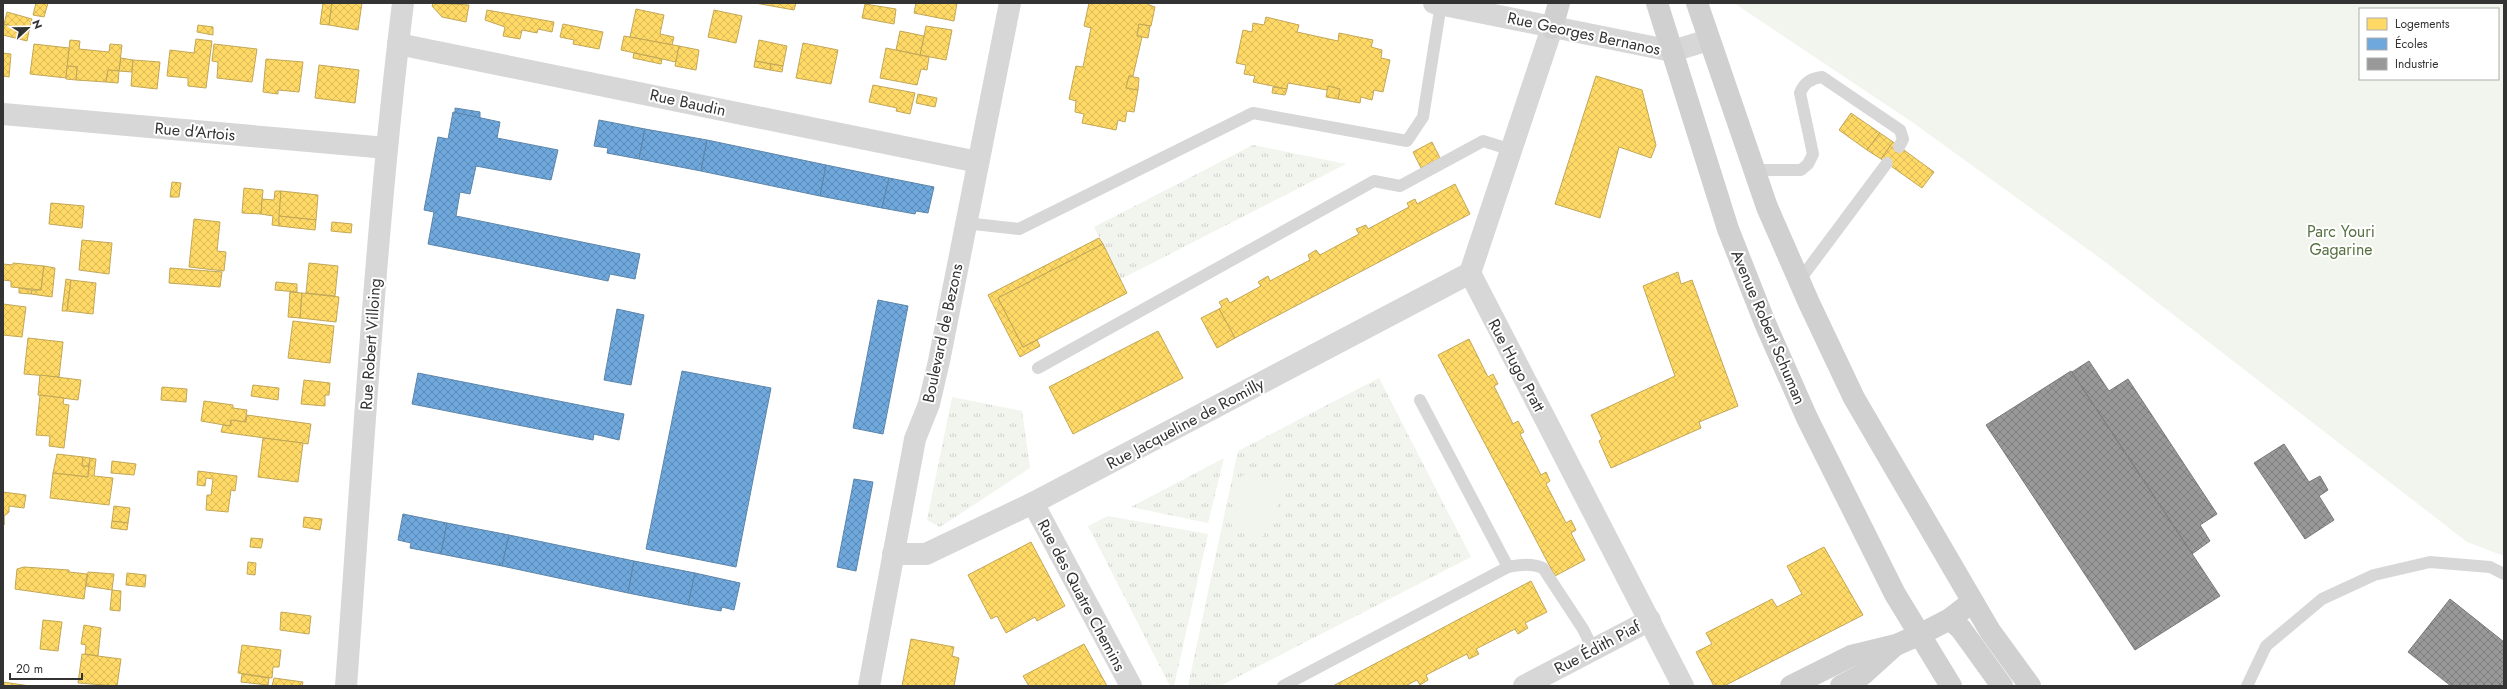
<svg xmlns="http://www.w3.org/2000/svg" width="2507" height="689" viewBox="0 0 2507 689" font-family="Jost,sans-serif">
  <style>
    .grass { fill: url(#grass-tufts) }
    .park { fill: #f1f5ed; fill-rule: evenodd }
    .homes { fill: url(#homes-cross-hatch); stroke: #c2a757 }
    .schools { fill: url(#schools-cross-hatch); stroke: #5d85a9 }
    .industry { fill: url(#industry-cross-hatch); stroke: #7a7a7a }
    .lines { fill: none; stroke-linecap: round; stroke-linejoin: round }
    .service { stroke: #d7d7d7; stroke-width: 12 }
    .minor { stroke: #d7d7d7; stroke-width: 22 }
    .secondary { stroke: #d0d0d0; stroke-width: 22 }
    .labels { text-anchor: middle; stroke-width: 4; stroke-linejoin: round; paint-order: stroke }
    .street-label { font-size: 16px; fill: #333; stroke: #fff }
    .park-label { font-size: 16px; fill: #56703f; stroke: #fff }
  </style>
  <defs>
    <pattern id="grass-tufts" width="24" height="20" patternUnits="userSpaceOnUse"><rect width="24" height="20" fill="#f1f5ed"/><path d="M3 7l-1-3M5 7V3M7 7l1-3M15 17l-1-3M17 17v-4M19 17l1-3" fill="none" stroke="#cfd2cc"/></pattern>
    <pattern id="homes-cross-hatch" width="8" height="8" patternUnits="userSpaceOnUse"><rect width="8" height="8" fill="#ffd966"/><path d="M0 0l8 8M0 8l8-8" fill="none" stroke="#dbbb59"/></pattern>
    <pattern id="schools-cross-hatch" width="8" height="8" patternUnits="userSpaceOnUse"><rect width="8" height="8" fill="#6fa8dc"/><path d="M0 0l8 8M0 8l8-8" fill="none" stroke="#5c89b3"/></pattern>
    <pattern id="industry-cross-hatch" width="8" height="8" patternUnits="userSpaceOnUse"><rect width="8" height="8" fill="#999"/><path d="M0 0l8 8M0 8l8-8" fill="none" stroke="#7d7d7d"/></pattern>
  </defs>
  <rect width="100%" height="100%" fill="#fff"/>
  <g class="grass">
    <polygon points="1253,145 1346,164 1121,279 1094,227"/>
    <polygon points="1379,378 1471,557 1220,686 1188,686 1238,451"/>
    <polygon points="952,397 1022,411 1030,468 940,527 927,520"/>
    <polygon points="1224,458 1208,523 1131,507"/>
    <polygon points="1108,516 1208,534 1174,686 1170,686 1088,526"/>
  </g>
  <g class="park">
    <path d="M1734,3H2504V556L2467,542L2104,261L1912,122ZM2360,9H2498V79H2360Z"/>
    <polygon points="1242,475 1283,482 1277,508 1262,537 1231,530"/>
  </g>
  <g class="homes">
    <polygon points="36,3 48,3 44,17 33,15"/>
    <polygon points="323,3 332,3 329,25 320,24"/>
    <polygon points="332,3 362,3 358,30 329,25"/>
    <polygon points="433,3 469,5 466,22 442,17 432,6"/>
    <polygon points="755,3 796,3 794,10"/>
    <polygon points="916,3 957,3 954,21 914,13"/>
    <polygon points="1089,3 1149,3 1149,5 1155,7 1151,26 1139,24 1137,36 1142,37 1133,76 1129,76 1126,88 1138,90 1134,112 1127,111 1125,122 1118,120 1116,130 1082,123 1084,114 1075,112 1076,101 1069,99 1076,66 1083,67 1091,28 1084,26"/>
    <polygon points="865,4 896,9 894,24 862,18"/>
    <polygon points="636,9 664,15 660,34 674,37 672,45 630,37"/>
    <polygon points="487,10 554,22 552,32 538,29 537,33 522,30 520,39 503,36 505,27 485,20"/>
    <polygon points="714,10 742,16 736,43 708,37"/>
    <polygon points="7,12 32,19 29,31 4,24"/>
    <polygon points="1266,17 1299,25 1297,32 1338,41 1339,33 1373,40 1371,47 1382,50 1381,58 1390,60 1383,92 1374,90 1372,100 1361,97 1360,103 1338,99 1340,89 1328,86 1327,90 1288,83 1287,89 1253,82 1255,76 1244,74 1246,65 1236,63 1243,30 1252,32 1253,23 1264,25"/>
    <polygon points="4,24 29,31 27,41 3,35"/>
    <polygon points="563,24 603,32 599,49 573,44 574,40 560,37"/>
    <polygon points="1139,24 1150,26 1148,38 1137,36"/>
    <polygon points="198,25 213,27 213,35 197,32"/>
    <polygon points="926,26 952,30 946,60 920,55"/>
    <polygon points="900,31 924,36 920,55 896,50"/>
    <polygon points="624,36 679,46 676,62 621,50"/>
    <polygon points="196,39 212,41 206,88 188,86 188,78 167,76 170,50 194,53"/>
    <polygon points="70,40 80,41 79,49 109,52 110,44 122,45 119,71 108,70 106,82 76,80 77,67 67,66"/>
    <polygon points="759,40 787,46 783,66 755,61"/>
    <polygon points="803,43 838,50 831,84 796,78"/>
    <polygon points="34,44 69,48 66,78 30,74"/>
    <polygon points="214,44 257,49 252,82 217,78 218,62 212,61"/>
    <polygon points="679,46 699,50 696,70 675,66"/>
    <polygon points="886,48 929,57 927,70 921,69 917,85 880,78"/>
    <polygon points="3,53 11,54 9,77 3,76"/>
    <polygon points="634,53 662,59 661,64 633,58"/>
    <polygon points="121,58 133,60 132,72 119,71"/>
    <polygon points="266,59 303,62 299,92 278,90 278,94 263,92"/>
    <polygon points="133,60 160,62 157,89 131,86"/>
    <polygon points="755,61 771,64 770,70 754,67"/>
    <polygon points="771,64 783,66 782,72 770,70"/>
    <polygon points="319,65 359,70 355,103 315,98"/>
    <polygon points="67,66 77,67 76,80 66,79"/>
    <polygon points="108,70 119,71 118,83 106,82"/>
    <polygon points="1129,76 1139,78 1138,90 1126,88"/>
    <polygon points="1596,76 1642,90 1656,145 1651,158 1619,147 1600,218 1555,204"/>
    <polygon points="873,85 915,93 910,114 896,111 897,108 869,102"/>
    <polygon points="1328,86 1340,89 1338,99 1326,97"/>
    <polygon points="1273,87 1287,89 1285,95 1272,93"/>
    <polygon points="918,94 937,98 935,107 916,103"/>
    <polygon points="1851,113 1880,133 1867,150 1839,130"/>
    <polygon points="1880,133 1893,142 1881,159 1867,150"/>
    <polygon points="1432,142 1440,158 1421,168 1413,152"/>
    <polygon points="1893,142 1934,172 1922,188 1881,159"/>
    <polygon points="172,182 181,183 179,197 170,197"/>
    <polygon points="1455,184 1470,214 1235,338 1219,309 1222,307 1219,302 1227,298 1230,303 1261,286 1258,282 1268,276 1270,281 1310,260 1308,255 1316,250 1320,255 1359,234 1356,229 1366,225 1368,229 1409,207 1407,203 1415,199 1417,204"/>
    <polygon points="244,188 263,190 261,214 242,213"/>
    <polygon points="275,191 281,191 279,226 272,225 273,216 261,214 262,199 274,200"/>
    <polygon points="281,191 318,195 316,220 279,216"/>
    <polygon points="51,203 84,206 82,228 49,224"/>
    <polygon points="279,216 316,220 315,230 279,226"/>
    <polygon points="194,219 220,222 217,251 226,252 224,271 189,267"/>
    <polygon points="332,222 352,224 351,233 331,231"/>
    <polygon points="1099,238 1103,244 998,298 1023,347 1037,340 1040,346 1020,357 988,295"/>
    <polygon points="82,240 112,243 109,274 79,270"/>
    <polygon points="1103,244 1127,293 1023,347 998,298"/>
    <polygon points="13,263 44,266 41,290 11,287 11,281 3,280 3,264 13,265"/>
    <polygon points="309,263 338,266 335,296 306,293"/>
    <polygon points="44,266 55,268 52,297 31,294 32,290 41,290"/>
    <polygon points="170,268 222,272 220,287 169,283"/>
    <polygon points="1678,272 1681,284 1692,280 1738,406 1699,422 1701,428 1611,468 1599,441 1602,439 1591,415 1675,376 1643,286"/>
    <polygon points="66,279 71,280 67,311 62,311"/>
    <polygon points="71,280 96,283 93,314 67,311"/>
    <polygon points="276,282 297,284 297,292 275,290"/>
    <polygon points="19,288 32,290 31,294 19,293"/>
    <polygon points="290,292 302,293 300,318 288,317"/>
    <polygon points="302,293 339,297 336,322 300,318"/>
    <polygon points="3,304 26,307 22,337 3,335"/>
    <polygon points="1219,309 1235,338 1217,348 1201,318"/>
    <polygon points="293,321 334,326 330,363 288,358"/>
    <polygon points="1158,331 1183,378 1073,434 1049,387"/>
    <polygon points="28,338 63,342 59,377 24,374"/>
    <polygon points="1469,339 1488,377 1493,374 1498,384 1494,386 1513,424 1518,421 1524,432 1520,434 1541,475 1546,472 1550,481 1546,484 1566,523 1571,520 1576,530 1571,533 1585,560 1555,576 1438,355"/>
    <polygon points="40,375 81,380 78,400 38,395"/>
    <polygon points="304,380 330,383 329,395 325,395 325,406 301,404"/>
    <polygon points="253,385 279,388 278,400 251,396"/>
    <polygon points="162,387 187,389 186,402 161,400"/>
    <polygon points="40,395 64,398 63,404 69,405 64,448 49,446 50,436 36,435"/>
    <polygon points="204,401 233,405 233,408 247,410 245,422 231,420 230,426 201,421"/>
    <polygon points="247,415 311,424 308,444 221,432 223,425 231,426 231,420 246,422"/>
    <polygon points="263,438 303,443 298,482 258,477"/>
    <polygon points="57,454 83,457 82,466 89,466 88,477 53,473"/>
    <polygon points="83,457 90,458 89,466 82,466"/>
    <polygon points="90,458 96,459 94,476 113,478 109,505 50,498 53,473 88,477"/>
    <polygon points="112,461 136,464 134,475 111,473"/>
    <polygon points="198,471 237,476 235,491 231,490 228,512 206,510 207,495 211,495 213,479 206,478 205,486 197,485"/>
    <polygon points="3,492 26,495 24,508 9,506 9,512 4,516 4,525"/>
    <polygon points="114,506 130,508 128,523 112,521"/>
    <polygon points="304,517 322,519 320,530 303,527"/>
    <polygon points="112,521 128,523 127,530 111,528"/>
    <polygon points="251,538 263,539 261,548 250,547"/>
    <polygon points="1031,542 1065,606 1037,621 1035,617 1006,633 997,616 991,619 968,575"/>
    <polygon points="1824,547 1863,615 1724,686 1714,686 1696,652 1712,644 1706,633 1772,599 1777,607 1802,594 1787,566"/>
    <polygon points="248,562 256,563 255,575 247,574"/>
    <polygon points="24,567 69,570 69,572 87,574 84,599 15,589 17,569"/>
    <polygon points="88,572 114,574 112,590 86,586"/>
    <polygon points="127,573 146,575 145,587 126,585"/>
    <polygon points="1531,581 1547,612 1525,623 1528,628 1518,634 1515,629 1476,649 1479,654 1469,659 1467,654 1426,675 1428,680 1420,685 1417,680 1405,686 1333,686"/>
    <polygon points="112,590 121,591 120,611 110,610"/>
    <polygon points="281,612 311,616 309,634 280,630"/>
    <polygon points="43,620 62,622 58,651 40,649"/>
    <polygon points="84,625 101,628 98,656 85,654 86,645 81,644"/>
    <polygon points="911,639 954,647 952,656 959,658 954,686 902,686"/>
    <polygon points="1084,644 1107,686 1029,686 1023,676"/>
    <polygon points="242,645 281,650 279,667 273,667 272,678 238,673"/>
    <polygon points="82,654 121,659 117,686 78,683"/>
    <polygon points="242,674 269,678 268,685 241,682"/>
    <polygon points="274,678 303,682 302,686 272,686"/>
    <polygon points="3,682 30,686 3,686"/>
  </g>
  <g class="schools">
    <polygon points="455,108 480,112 480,118 455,113"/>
    <polygon points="453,112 500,122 497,138 558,150 551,180 476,166 470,194 460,192 456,216 640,254 635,279 610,274 608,281 428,244 434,212 424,210 438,137 448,139"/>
    <polygon points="599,120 645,129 639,159 607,153 608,148 594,146"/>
    <polygon points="645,129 707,140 701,171 639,159"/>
    <polygon points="707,140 826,165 820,196 701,171"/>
    <polygon points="826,165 889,178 882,208 820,196"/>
    <polygon points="889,178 934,187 928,213 916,211 915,214 882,208"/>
    <polygon points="878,300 908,306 883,434 853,428"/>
    <polygon points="617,309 644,315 631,385 604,380"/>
    <polygon points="682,371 771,388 736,567 646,549"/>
    <polygon points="418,373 624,414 619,440 594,434 593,440 412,404"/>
    <polygon points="854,479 873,482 856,571 837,567"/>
    <polygon points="403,514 447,523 441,554 410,548 411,543 398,540"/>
    <polygon points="447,523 509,535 502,566 441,554"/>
    <polygon points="509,535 634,561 628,593 502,566"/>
    <polygon points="634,561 695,573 688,605 628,593"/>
    <polygon points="695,573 740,583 734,610 722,607 721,611 688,605"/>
  </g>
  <g class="industry">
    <polygon points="2089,361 2109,391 2128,379 2217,514 2200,525 2210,541 2192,554 2072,372"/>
    <polygon points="2071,371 2220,596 2135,650 1986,425"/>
    <polygon points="2284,444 2309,482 2320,476 2328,490 2319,496 2334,520 2305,539 2254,463"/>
    <polygon points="2450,599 2504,642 2504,686 2451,686 2408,652"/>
  </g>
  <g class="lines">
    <g class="service">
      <path d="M1753,170H1801L1808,164L1813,154L1800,93C1804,83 1811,78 1822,77L1900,130L1903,139L1899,147"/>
      <polyline points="965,223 1019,229 1253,113 1407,141 1423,117 1441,4"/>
      <polyline points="1799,281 1887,163"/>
      <polyline points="1038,368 1374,181 1400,186 1483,141 1512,150"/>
      <polyline points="1420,400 1508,567"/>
      <path d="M1283,686L1508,567C1520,565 1531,563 1543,568L1583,629L1593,649"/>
      <polyline points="2247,686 2266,646 2322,599 2374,575 2430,562 2490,567 2504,574"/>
    </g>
    <g class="minor">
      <polyline points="1434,3 1672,51 1709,40"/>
      <polyline points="1552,28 1470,273 1683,686"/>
      <polyline points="398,44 978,162"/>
      <polyline points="3,114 387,148"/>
      <polyline points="1033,503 1131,686"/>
      <polyline points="893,554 926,554 1033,503 1470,273"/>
      <path d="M346,686C363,458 375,230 403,3"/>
      <polyline points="869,686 915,439 929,404 939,361 1010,3"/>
      <polyline points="1524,686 1650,620"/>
    </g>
    <g class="secondary">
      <polyline points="1657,3 1728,229 1765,323 1807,418 1895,594 1951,686"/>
      <polyline points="1697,3 1767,207 1809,303 1854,398 1990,631 2030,686"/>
      <polyline points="1552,28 1559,3"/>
      <polyline points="1950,619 1961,629 2002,686"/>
      <polyline points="1791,686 1851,656 1896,645 1919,635 1950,619 1972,602"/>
      <polyline points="1841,686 1862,675 1893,647"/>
    </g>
  </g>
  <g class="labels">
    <g class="street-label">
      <text transform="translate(1584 33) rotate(12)" y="6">Rue Georges Bernanos</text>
      <text transform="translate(688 102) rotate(12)" y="6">Rue Baudin</text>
      <text transform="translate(195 131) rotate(5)" y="6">Rue d'Artois</text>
      <text transform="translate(1769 327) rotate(67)" y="6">Avenue Robert Schuman</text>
      <text transform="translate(942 333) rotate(-78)" y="6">Boulevard de Bezons</text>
      <text transform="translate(370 344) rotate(-86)" y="6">Rue Robert Villoing</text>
      <text transform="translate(1517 365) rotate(62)" y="6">Rue Hugo Pratt</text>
      <text transform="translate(1185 423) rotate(-28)" y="6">Rue Jacqueline de Romilly</text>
      <text transform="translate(1082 595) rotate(62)" y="6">Rue des Quatre Chemins</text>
      <text transform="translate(1597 647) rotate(-28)" y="6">Rue Édith Piaf</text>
    </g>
    <g class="park-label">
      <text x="2341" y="237">Parc Youri<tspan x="2341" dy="18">Gagarine</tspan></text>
    </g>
  </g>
  <rect width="2507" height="689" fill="none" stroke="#333333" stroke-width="8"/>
  <rect x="2359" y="8" width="140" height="72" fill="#ffffff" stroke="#adadad"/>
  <rect x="2367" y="18" width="20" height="12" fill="#ffd966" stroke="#adadad"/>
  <text x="2395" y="28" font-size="12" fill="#333333">Logements</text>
  <rect x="2367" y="38" width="20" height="12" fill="#6fa8dc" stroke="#adadad"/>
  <text x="2395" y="48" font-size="12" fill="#333333">Écoles</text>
  <rect x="2367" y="58" width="20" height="12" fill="#999999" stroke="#adadad"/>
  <text x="2395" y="68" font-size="12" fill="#333333">Industrie</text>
  <g transform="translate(28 28) rotate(68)" stroke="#ffffff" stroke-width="3" paint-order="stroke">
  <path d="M0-3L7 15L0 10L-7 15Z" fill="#333333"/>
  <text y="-6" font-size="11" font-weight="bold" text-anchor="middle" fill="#333333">N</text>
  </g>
  <path d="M10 673v6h72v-6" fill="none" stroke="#333333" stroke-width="2"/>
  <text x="16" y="673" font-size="12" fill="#333333" stroke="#ffffff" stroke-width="3" paint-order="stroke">20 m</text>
</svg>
